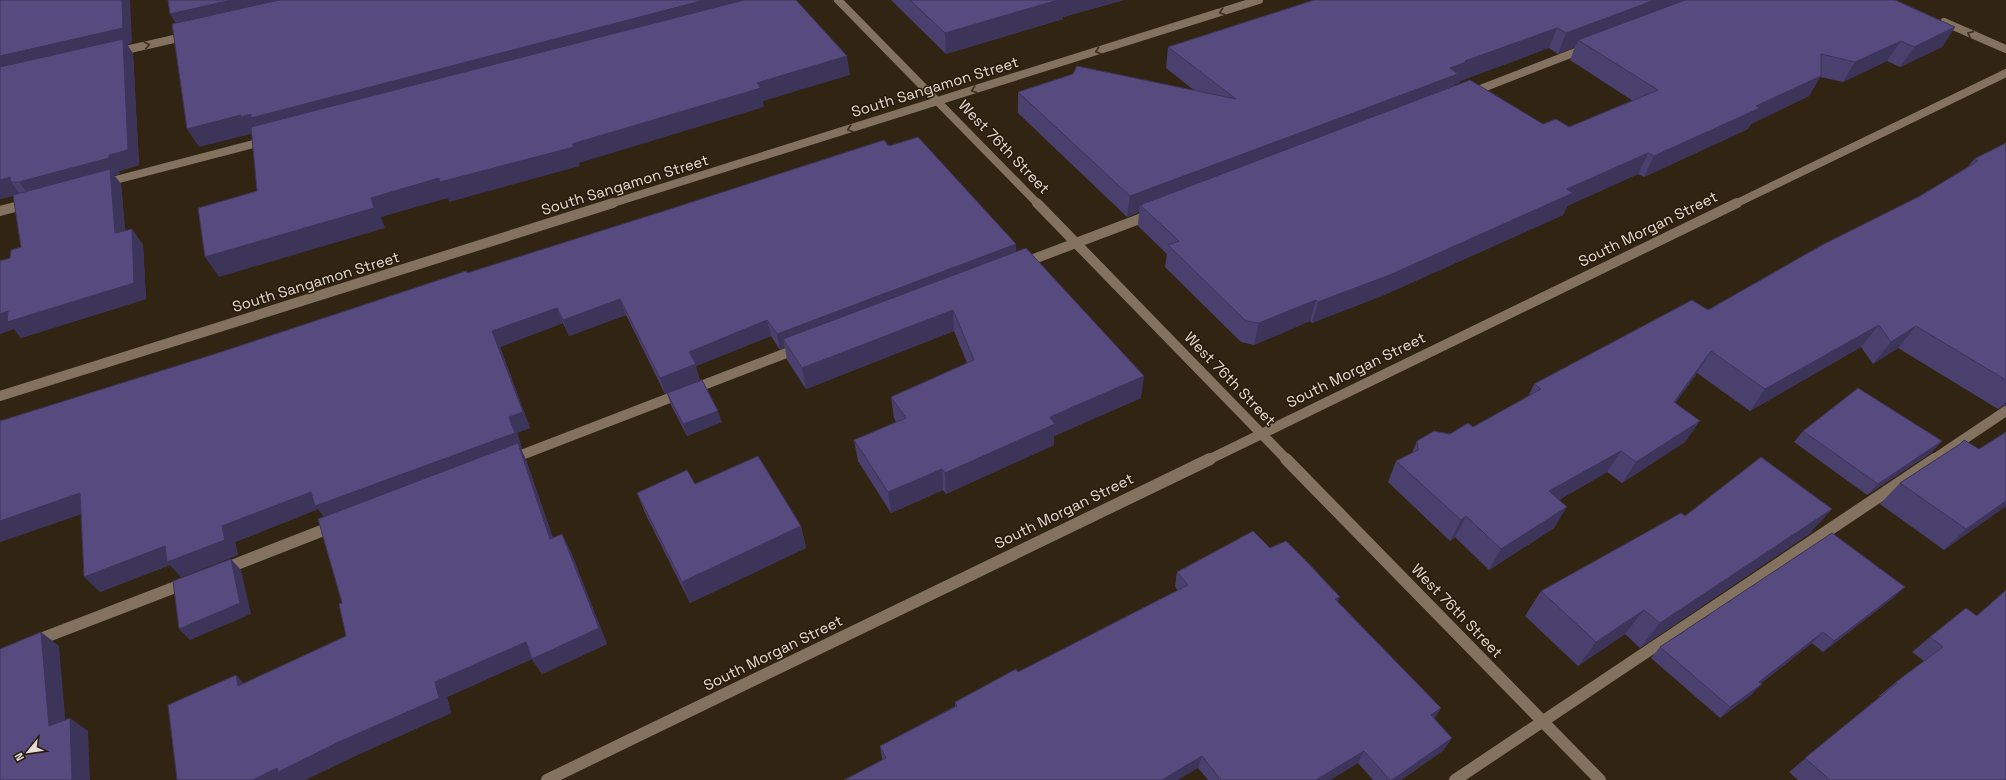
<svg xmlns="http://www.w3.org/2000/svg" width="2006" height="780" viewBox="0 0 2006 780" font-family="'Space Grotesk',sans-serif">
  <style>
    .lines { fill: none; stroke-linecap: round; stroke-linejoin: round }
    .lane-far2 { stroke: #82725f; stroke-width: 8 }
    .lane-far1 { stroke: #82725f; stroke-width: 10 }
    .lane { stroke: #82725f; stroke-width: 12 }
    .street-far2 { stroke: #82725f; stroke-width: 8 }
    .street-far1 { stroke: #82725f; stroke-width: 10 }
    .street { stroke: #82725f; stroke-width: 12 }
    .secondary-far2 { stroke: #82725f; stroke-width: 8 }
    .secondary-far1 { stroke: #82725f; stroke-width: 10 }
    .secondary { stroke: #82725f; stroke-width: 12 }
    .wall { fill: #4a406d; fill-rule: evenodd }
    .shaded-wall { fill: #3c3459 }
    .building { fill: #564a7f; stroke: #3c3459 }
    .oneway { stroke: #3e301f }
    .labels { text-anchor: middle; stroke-width: 3; stroke-linejoin: round; paint-order: stroke }
    .street-label { font-size: 15px; fill: #e6dcd2; stroke: #271a0a }
  </style>
  <rect width="100%" height="100%" fill="#312413"/>
  <g class="lines">
    <g class="lane-far2">
      <polyline points="1470,93 1586,48"/>
      <polyline points="104,183 265,141"/>
    </g>
    <g class="lane-far1">
      <polyline points="0,211 27,204"/>
      <polyline points="1023,263 1150,215"/>
      <polyline points="511,459 797,349"/>
      <polyline points="1933,460 2006,411"/>
    </g>
    <g class="lane">
      <polyline points="224,569 334,526"/>
      <polyline points="35,641 186,583"/>
      <polyline points="1455,780 1935,459"/>
    </g>
    <g class="street-far2">
      <polyline points="1944,22 2006,49"/>
      <polyline points="117,52 187,36"/>
      <polyline points="610,204 1259,0"/>
      <polyline points="1735,204 2006,73"/>
    </g>
    <g class="street-far1">
      <polyline points="0,396 613,203"/>
      <polyline points="1208,460 1737,203"/>
    </g>
    <polyline class="street" points="547,780 1210,459"/>
    <polyline class="secondary-far2" points="838,0 1038,204"/>
    <polyline class="secondary-far1" points="1037,203 1287,460"/>
    <polyline class="secondary" points="1286,459 1600,780"/>
  </g>
  <g class="wall">
    <polygon points="0,0 132,43 127,44 133,54 139,165 119,171 120,174 114,175 121,184 125,231 132,229 143,245 146,299 21,338 14,329 10,258 21,247 13,196 0,199"/>
    <polygon points="891,0 1124,0 1063,17 1063,19 946,54"/>
    <path d="M1314,0L1955,27L1942,47L1900,67L1887,61L1843,82L1820,77L1809,96L1751,124L1748,129L1644,177L1638,174L1567,206L1563,215L1384,295L1312,323L1310,321L1254,345L1241,342L1165,267L1167,254L1138,226L1139,212L1127,217L1018,113V92L1195,91L1166,68L1168,47ZM1575,47L1570,60L1633,101L1569,127L1543,124L1454,86L1455,84L1459,83L1460,81L1549,48L1558,54Z"/>
    <polygon points="2006,143 2006,405 1998,409 1898,348 1873,364 1861,347 1750,411 1697,373 1675,403 1685,442 1622,483 1607,472 1559,500 1554,528 1489,570 1455,537 1450,541 1388,482 1396,461 1412,453 1417,441 1450,434 1473,427 1528,397 1534,384 1708,310 1920,196 1967,168 1974,159"/>
    <polygon points="889,146 1016,251 1141,398 1054,436 1054,445 946,494 943,490 891,513 858,461 854,440 896,422 894,418 891,397 967,363 954,331 806,389 787,360 785,348 780,350 771,336 696,366 665,394 626,315 569,336 563,323 500,347 530,428 517,433 522,448 521,449 526,460 553,538 570,550 607,644 542,674 532,659 447,697 451,713 355,756 305,780 236,675 244,684 346,636 342,603 324,517 318,509 235,542 238,555 181,577 170,565 100,592 81,514 0,542 0,421 218,353 467,273"/>
    <polygon points="667,393 722,422 687,436 671,405"/>
    <polygon points="1803,431 1942,441 1931,453 1867,495 1794,442"/>
    <polygon points="2006,432 2006,506 1944,550 1880,504 1900,483 1959,445 1964,440 1979,449"/>
    <polygon points="695,484 801,526 806,548 690,603 646,515 637,493"/>
    <polygon points="1832,509 1809,534 1640,648 1625,634 1578,666 1525,616 1541,591 1685,516"/>
    <polygon points="1270,548 1338,602 1441,708 1434,719 1444,750 1401,780 1373,780 1358,763 1330,780 1208,780 1198,768 883,760 882,758 880,746 955,706 955,702 1018,672 1178,591 1175,586 1177,572"/>
    <polygon points="2006,590 2006,780 1798,780 1789,772 1880,697 1879,696 1896,682 1924,661 1912,652 1930,637 1977,615"/>
    <polygon points="1893,598 1823,652 1812,643 1761,683 1751,695 1720,718 1651,658 1660,647"/>
  </g>
  <g class="shaded-wall">
    <polygon points="122,0 130,0 132,43 127,44 133,54 139,165 119,171 120,174 114,175 121,184 127,249 31,197 19,182 0,74 0,56"/>
    <polygon points="232,0 318,0 181,32 170,14"/>
    <polygon points="705,0 776,0 252,135 251,134 199,147 187,129"/>
    <polygon points="1058,0 1124,0 1063,17 1063,19 946,54 945,33"/>
    <polygon points="1655,0 1698,0 1578,40 1575,47 1558,54 1566,33"/>
    <polygon points="1955,27 1942,47 1900,67 1914,47"/>
    <polygon points="1557,28 1549,48 1460,81 1459,83 1455,84 1452,94 1140,205 1139,212 1127,217 1130,196 1450,68 1465,61"/>
    <polygon points="1901,41 1887,61 1843,82 1855,62"/>
    <polygon points="847,56 850,75 763,101 764,107 579,163 580,166 449,202 448,198 381,217 385,228 219,277 205,257 371,198 439,178 572,144 757,83"/>
    <polygon points="1821,76 1809,96 1751,124 1748,129 1644,177 1654,156 1756,106"/>
    <polygon points="1648,153 1638,174 1567,206 1563,215 1384,295 1312,323 1318,302"/>
    <polygon points="10,177 11,182 20,194 0,199 0,180"/>
    <polygon points="132,229 143,245 146,299 21,338 14,329 0,334 0,314"/>
    <polygon points="1016,244 1016,259 783,339 785,348 780,350 777,334"/>
    <polygon points="620,299 626,315 569,336 563,320"/>
    <polygon points="1316,300 1310,321 1254,345 1259,323"/>
    <polygon points="557,308 563,323 500,347 530,428 517,433 522,448 521,449 526,460 559,556 327,521 318,509 235,542 238,555 181,577 170,565 100,592 84,577 165,546 222,526 509,417 492,331"/>
    <polygon points="953,310 954,331 806,389 802,368"/>
    <polygon points="767,320 771,336 696,366 700,380 665,394 660,378 689,352"/>
    <polygon points="1879,325 1861,347 1750,411 1765,389"/>
    <polygon points="1916,326 1898,348 1873,364 1891,342"/>
    <polygon points="1711,351 1697,373 1660,423 1674,402"/>
    <polygon points="1144,376 1141,398 1054,436 1054,445 946,494 945,473 1050,417"/>
    <polygon points="2006,401 2006,404 1998,409"/>
    <polygon points="718,411 722,422 687,436 683,424"/>
    <polygon points="1700,421 1685,442 1622,483 1636,462"/>
    <polygon points="1942,441 1931,453 1867,495 1878,484"/>
    <polygon points="1621,451 1607,472 1537,512 1549,491"/>
    <polygon points="942,469 943,490 891,513 888,492"/>
    <polygon points="80,493 96,509 0,542 0,521"/>
    <polygon points="2006,501 2006,506 1944,550 1966,529"/>
    <polygon points="1567,507 1554,528 1489,570 1501,549"/>
    <polygon points="1832,509 1809,534 1640,648 1660,623"/>
    <polygon points="1466,516 1455,537 1450,541 1461,520"/>
    <polygon points="801,526 806,548 690,603 682,582"/>
    <polygon points="562,534 570,550 607,644 542,674 532,659 447,697 451,713 355,756 305,780 253,780 277,768 435,682"/>
    <polygon points="231,559 241,570 251,614 190,640 179,629"/>
    <polygon points="1905,587 1893,598 1823,652 1834,641"/>
    <polygon points="1340,597 1334,610 1335,599"/>
    <polygon points="1644,610 1625,634 1578,666 1596,642"/>
    <polygon points="41,632 59,646 67,740 49,726"/>
    <polygon points="1823,632 1812,643 1749,693 1759,682"/>
    <polygon points="236,675 251,691 238,686"/>
    <polygon points="1762,684 1751,695 1720,718 1730,707"/>
    <polygon points="1441,708 1433,720 1431,715"/>
    <polygon points="70,718 88,731 90,780 72,780"/>
    <polygon points="1452,738 1444,750 1401,780 1392,780"/>
    <polygon points="1364,751 1358,763 1330,780 1316,780"/>
    <polygon points="1202,756 1198,768 1178,780 1162,780"/>
  </g>
  <g class="building">
    <polygon points="0,0 122,0 123,28 0,56"/>
    <polygon points="168,0 232,0 170,14"/>
    <polygon points="279,0 705,0 251,118 251,114 241,117 241,115 187,129 172,24"/>
    <polygon points="744,0 796,0 847,56 757,83 761,88 572,144 574,147 440,182 439,178 371,198 374,208 205,257 198,208 257,191 251,127"/>
    <polygon points="910,0 1058,0 945,33"/>
    <polygon points="1314,0 1655,0 1566,33 1557,28 1465,61 1466,62 1450,68 1458,74 1130,196 1018,92 1073,74 1077,66 1236,99 1168,47"/>
    <polygon points="1685,0 1895,0 1955,27 1914,47 1901,41 1855,62 1821,54 1821,76 1756,106 1760,108 1654,156 1648,153 1567,189 1573,193 1392,274 1318,302 1316,300 1259,323 1246,321 1168,245 1179,241 1140,205 1470,80 1543,124 1556,119 1569,127 1658,90 1578,40"/>
    <polygon points="123,39 128,150 109,155 109,158 19,182 11,182 10,177 0,180 0,67"/>
    <polygon points="918,137 1016,244 777,334 767,320 689,352 696,364 660,378 620,299 563,320 557,308 492,331 523,412 509,417 515,433 315,506 311,492 222,526 225,540 167,562 165,546 84,577 80,493 0,521 0,421 218,353 466,271 467,273 667,210 884,140 889,146"/>
    <polygon points="2006,143 2006,380 1916,326 1891,342 1879,325 1765,389 1711,351 1674,402 1700,421 1636,462 1621,451 1549,491 1567,507 1501,549 1466,516 1461,520 1396,461 1418,450 1417,441 1434,431 1450,434 1468,423 1473,427 1541,389 1534,384 1692,300 1708,310 1822,245 1920,196 1978,161 1974,159"/>
    <polygon points="110,169 115,233 132,229 134,283 7,322 8,311 0,314 0,261 10,258 11,250 21,247 13,195"/>
    <polygon points="1026,248 1144,376 1050,417 1055,424 945,473 942,469 888,492 854,440 906,418 891,397 974,360 953,310 802,368 783,339"/>
    <polygon points="702,380 718,411 683,424 667,393"/>
    <polygon points="1858,388 1942,441 1878,484 1803,431"/>
    <polygon points="2006,432 2006,501 1966,529 1900,483 1960,444 1964,440 1979,449"/>
    <polygon points="518,443 550,539 562,534 599,628 532,659 526,642 435,682 439,698 341,741 278,772 277,768 253,780 177,780 168,705 236,675 238,686 346,636 339,604 342,603 318,519"/>
    <polygon points="758,456 801,526 682,582 637,493 687,470 695,484"/>
    <polygon points="1761,457 1832,509 1660,623 1644,610 1596,642 1541,591 1681,513 1685,516"/>
    <polygon points="1253,531 1270,548 1286,541 1308,563 1340,597 1335,599 1441,708 1431,715 1452,738 1392,780 1390,780 1364,751 1316,780 1221,780 1202,756 1162,780 844,780 886,758 880,746 957,706 955,702 1016,669 1018,672 1188,585 1177,572"/>
    <polygon points="1832,533 1905,587 1834,641 1823,632 1759,682 1762,684 1730,707 1660,647"/>
    <polygon points="231,559 240,603 179,629 173,581"/>
    <polygon points="2006,590 2006,780 1830,780 1805,758 1897,683 1896,682 1943,647 1930,637 1966,608 1977,616"/>
    <polygon points="41,632 49,726 70,718 72,780 0,780 0,649"/>
  </g>
  <defs><path id="oneway-chevron" d="M-2-3.5L2.5 0L-2 3.5" fill="none" stroke-width="1.6" stroke-linecap="round" stroke-linejoin="round"/></defs>
  <g class="oneway">
    <use href="#oneway-chevron" transform="translate(1222 12) rotate(163)"/>
    <use href="#oneway-chevron" transform="translate(1970 34) rotate(-156)"/>
    <use href="#oneway-chevron" transform="translate(147 45) rotate(-13)"/>
    <use href="#oneway-chevron" transform="translate(1098 51) rotate(163)"/>
    <use href="#oneway-chevron" transform="translate(974 90) rotate(163)"/>
    <use href="#oneway-chevron" transform="translate(850 129) rotate(163)"/>
  </g>
  <g class="labels">
    <g class="street-label">
      <text transform="translate(935 87) rotate(-17)" y="5">South Sangamon Street</text>
      <text transform="translate(1004 147) rotate(46)" y="5">West 76th Street</text>
      <text transform="translate(625 185) rotate(-17)" y="5">South Sangamon Street</text>
      <text transform="translate(1648 229) rotate(-26)" y="5">South Morgan Street</text>
      <text transform="translate(316 282) rotate(-17)" y="5">South Sangamon Street</text>
      <text transform="translate(1356 370) rotate(-26)" y="5">South Morgan Street</text>
      <text transform="translate(1230 379) rotate(46)" y="5">West 76th Street</text>
      <text transform="translate(1064 511) rotate(-26)" y="5">South Morgan Street</text>
      <text transform="translate(1457 611) rotate(46)" y="5">West 76th Street</text>
      <text transform="translate(773 653) rotate(-26)" y="5">South Morgan Street</text>
    </g>
  </g>
  <g transform="translate(28 752) rotate(241)" stroke="#271a0a" stroke-width="3" paint-order="stroke">
  <path d="M0-3L7 15L0 10L-7 15Z" fill="#e6dcd2"/>
  <text y="-6" font-size="11" font-weight="bold" text-anchor="middle" fill="#e6dcd2">N</text>
  </g>
</svg>
